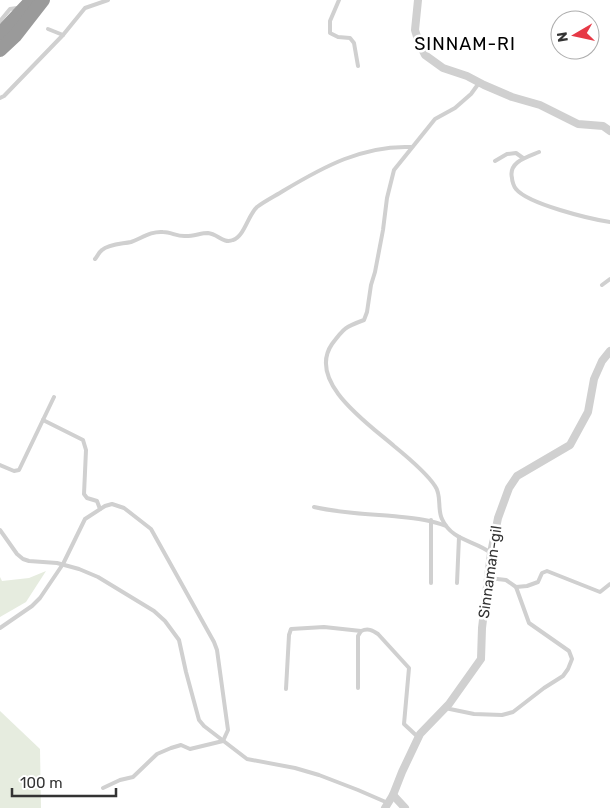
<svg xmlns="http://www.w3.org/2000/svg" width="610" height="808" viewBox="0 0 610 808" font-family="Rubik,sans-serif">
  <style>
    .green { fill: #e6ecdf }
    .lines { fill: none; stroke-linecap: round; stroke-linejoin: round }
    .service { stroke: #d0d0d0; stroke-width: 4 }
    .minor { stroke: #d0d0d0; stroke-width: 8 }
    .motorway { stroke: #9a9a9a; stroke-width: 14 }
    .labels { text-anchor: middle; stroke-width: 5; stroke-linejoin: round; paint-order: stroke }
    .street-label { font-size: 15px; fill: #333; stroke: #fff }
    .quarter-label { font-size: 18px; letter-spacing: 1px; fill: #000; stroke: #fff }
  </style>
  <rect width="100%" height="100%" fill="#fff"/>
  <g class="green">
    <polygon points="46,571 26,602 0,617 0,577 2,581 29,578"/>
    <polygon points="0,711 40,749 41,808 0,808"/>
  </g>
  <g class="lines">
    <g class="service">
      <polyline points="339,0 330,21 330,33 338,37 350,38 354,43 358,66"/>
      <polyline points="0,21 10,9 17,8"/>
      <polyline points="48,29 63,35"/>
      <path d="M479,83L471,94L455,108L435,119L394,170L387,198L383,230L375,272L371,285L367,312L364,320C345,327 344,328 332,344C306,382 370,425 394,446C405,455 428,475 435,486C442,495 437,509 442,519C452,541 474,540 491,553"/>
      <polyline points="0,98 4,96 63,35 85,8 108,0"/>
      <path d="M539,152C527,157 508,162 512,178C512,181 514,187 516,189C528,204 590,219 610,222"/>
      <polyline points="495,161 507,154 516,153 523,158"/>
      <path d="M95,259C97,257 99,252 102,250C109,244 122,244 131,242C142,238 151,231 163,232C171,232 178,237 186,236C194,236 201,233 208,233C218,234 223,244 233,240C244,237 248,215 257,207C265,201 275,196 283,191C323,167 363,145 411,147"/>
      <polyline points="602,285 610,279"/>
      <polyline points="43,420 83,440 86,450 84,494 87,498 97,501 100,509"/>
      <polyline points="0,465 14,471 19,470 54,397"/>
      <path d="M314,507C340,513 366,514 392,516C411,518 429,519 446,526"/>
      <polyline points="0,530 17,554 23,559 29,561 57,563 79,569 98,577 154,611 165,621 179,640 186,672 199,720 204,726 247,759 295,768 319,775 358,790 388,803"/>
      <polyline points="431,583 431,520"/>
      <polyline points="457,583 459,537"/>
      <polyline points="516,587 527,586 538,582 542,573 547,571 600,592 610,584"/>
      <polyline points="0,628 32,606 40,598 63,564 85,519 105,506 112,504 124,508 151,529 214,642 217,650 228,730 223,741 190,749 181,745 171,748 157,754 133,777 120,780 103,788"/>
      <path d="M358,688V636L361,631C368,628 372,630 378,634L409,668L404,724L419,738"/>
      <polyline points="286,689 289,635 291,629 324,627 361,631"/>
      <polyline points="445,708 474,714 502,715 513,712 544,688 563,676 568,669 572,659 569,651 529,623 516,587 506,580 489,578"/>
    </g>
    <g class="minor">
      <polyline points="418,0 415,30 419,43 425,55 443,68 467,76 484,85 512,97 540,105 578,124 603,126 610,131"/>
      <polyline points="393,795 405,808"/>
      <polyline points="385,808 393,795 402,772 420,734 449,704 481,659 482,628 491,553 498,518 509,488 517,476 570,445 588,412 594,379 602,361 610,351"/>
    </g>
    <g class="motorway">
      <polyline points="0,34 32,0"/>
      <polyline points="0,50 15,36 43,0"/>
    </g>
  </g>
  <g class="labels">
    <g class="street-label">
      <text transform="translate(490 572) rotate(-82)" y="5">Sinnaman-gil</text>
    </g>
    <g class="quarter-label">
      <text x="465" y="50">SINNAM-RI</text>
    </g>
  </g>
  <g transform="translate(575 35) rotate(261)"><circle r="24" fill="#ffffff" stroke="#adadad"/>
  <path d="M0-4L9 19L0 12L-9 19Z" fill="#e63946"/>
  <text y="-8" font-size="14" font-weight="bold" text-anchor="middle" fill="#333333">N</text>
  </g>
  <path d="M12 788v8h104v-8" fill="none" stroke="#333333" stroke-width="2.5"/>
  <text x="20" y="788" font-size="15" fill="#333333" stroke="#ffffff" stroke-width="4" paint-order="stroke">100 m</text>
</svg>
